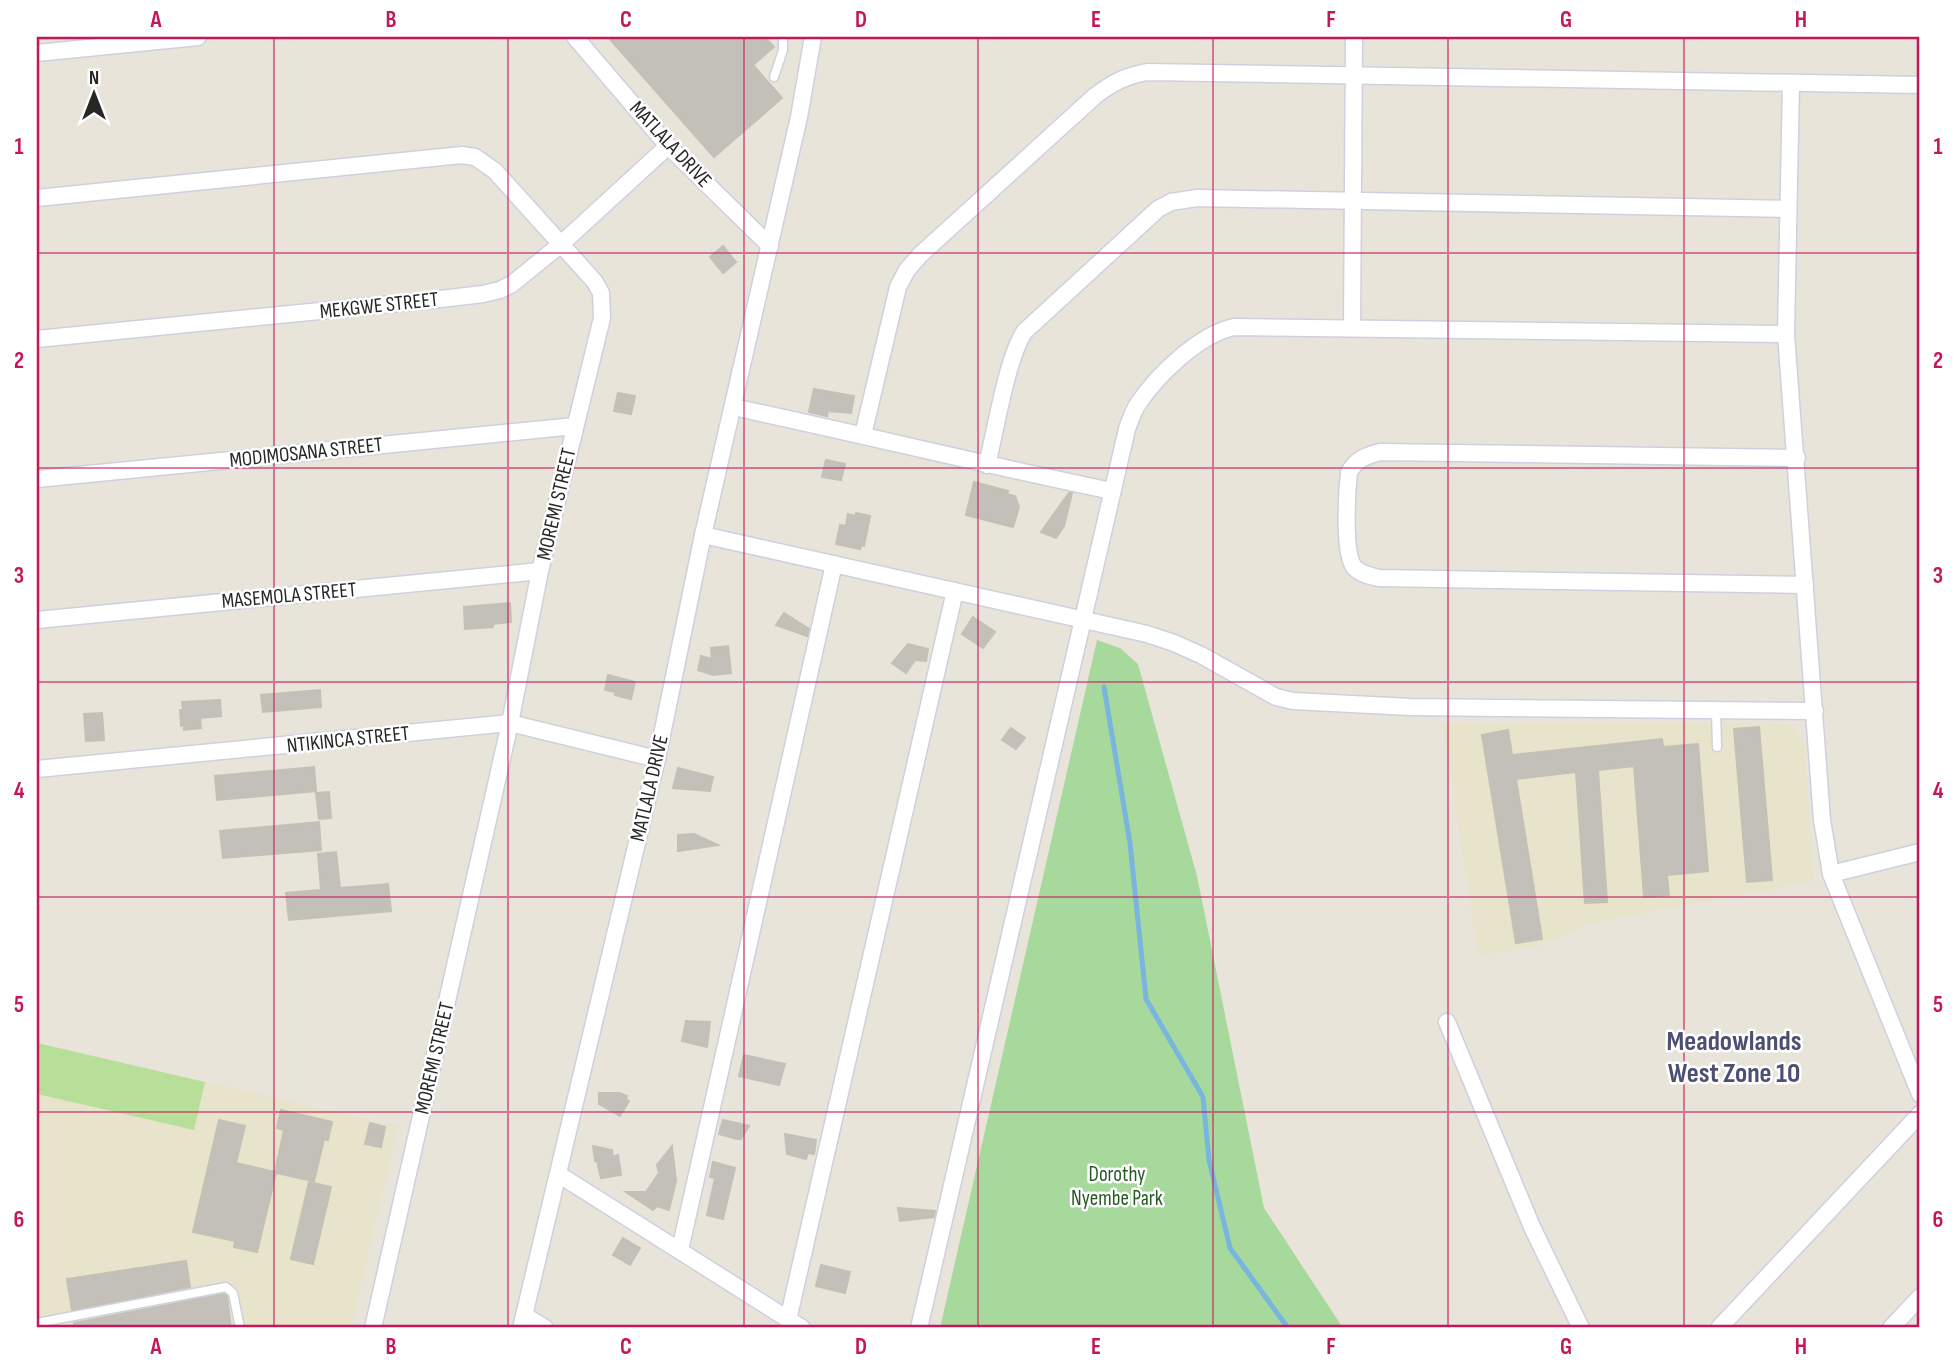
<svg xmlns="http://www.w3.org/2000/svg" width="1957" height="1365" viewBox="0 0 1957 1365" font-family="'Sofia Sans Condensed',sans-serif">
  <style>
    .education { fill: #e8e3cb }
    .green { fill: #a8d99c }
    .pitch { fill: #b7df99 }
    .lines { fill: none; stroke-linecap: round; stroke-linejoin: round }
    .stream { stroke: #78b5df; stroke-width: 5 }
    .building { fill: #c3c0ba; stroke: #c3c0b4; stroke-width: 2 }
    .service-casing { stroke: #cfd0de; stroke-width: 11 }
    .minor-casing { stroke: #cfd0de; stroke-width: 19 }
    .service { stroke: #fff; stroke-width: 8 }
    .minor { stroke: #fff; stroke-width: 16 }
    .grid { fill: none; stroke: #c2185b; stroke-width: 2; stroke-opacity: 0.55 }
    .labels { text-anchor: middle; stroke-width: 5; stroke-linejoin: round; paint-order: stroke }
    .street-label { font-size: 21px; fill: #272727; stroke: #fff }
    .park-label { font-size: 21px; fill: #255a21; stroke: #fff }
    .district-label { font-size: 28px; font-weight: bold; fill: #4d4f72; stroke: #fff }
    .neatline { fill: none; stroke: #c2185b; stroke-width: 2.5 }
    .grid-label { font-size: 23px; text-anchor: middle; font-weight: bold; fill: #c2185b }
  </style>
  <rect width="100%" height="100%" fill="#e8e4da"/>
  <g class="education">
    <polygon points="1442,723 1777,723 1792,726 1804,742 1814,881 1587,924 1536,947 1478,955"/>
    <polygon points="37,1043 398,1126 351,1328 37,1328"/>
  </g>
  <polygon class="green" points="1097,640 1120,648 1138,664 1197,876 1264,1208 1343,1328 940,1328"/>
  <polygon class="pitch" points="37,1043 205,1082 194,1130 37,1094"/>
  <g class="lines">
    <polyline class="stream" points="1104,687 1130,843 1146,999 1203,1097 1209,1160 1230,1248 1288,1328"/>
  </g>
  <g class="building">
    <polygon points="608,37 765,37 774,47 753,65 782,98 714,157"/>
    <polygon points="723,246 736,262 723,273 710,257"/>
    <polygon points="814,389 854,396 851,413 828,411 827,416 809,412"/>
    <polygon points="618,393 635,396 631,414 614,411"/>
    <polygon points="826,460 845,464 841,480 822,477"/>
    <polygon points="974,482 1008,491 1007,494 1015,496 1019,507 1013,527 966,515"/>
    <polygon points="1069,493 1072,493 1064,526 1056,538 1041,532"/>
    <polygon points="856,513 870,516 864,546 861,545 860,549 836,544 840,525 846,526 848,514 856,516"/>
    <polygon points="510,603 511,622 493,624 493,627 465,629 464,607"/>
    <polygon points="784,613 809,629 807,636 776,625"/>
    <polygon points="973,617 995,632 983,648 962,634"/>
    <polygon points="908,644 928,649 926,661 915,660 906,673 892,663"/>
    <polygon points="728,646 731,673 713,675 698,670 701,656 712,659 711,648"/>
    <polygon points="608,675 635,682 631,699 615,695 615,692 605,690"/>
    <polygon points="320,690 321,707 263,712 261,695"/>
    <polygon points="220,700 221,716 200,718 201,728 184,730 184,725 181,726 180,710 183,710 182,702"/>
    <polygon points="102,713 104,740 86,741 84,714"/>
    <polygon points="1759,727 1772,880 1747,882 1734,729"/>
    <polygon points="1011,728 1025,738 1016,749 1002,740"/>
    <polygon points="1508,730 1512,755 1662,739 1663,747 1698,744 1708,871 1667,875 1669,895 1644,897 1634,766 1598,770 1607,902 1585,903 1576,772 1516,779 1542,939 1516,943 1482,735"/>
    <polygon points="314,767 316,791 217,800 215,776"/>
    <polygon points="678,768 713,777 710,791 673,788"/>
    <polygon points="329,792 331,818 319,819 316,793"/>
    <polygon points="319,822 321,850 223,858 220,831"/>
    <polygon points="694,834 718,845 678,851 678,835"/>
    <polygon points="336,852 340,888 388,884 391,911 289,920 286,893 321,890 318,854"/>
    <polygon points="686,1021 710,1022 707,1047 682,1041"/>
    <polygon points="744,1055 785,1064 779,1085 739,1076"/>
    <polygon points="599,1093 620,1093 627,1096 626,1099 629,1101 620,1116 599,1104"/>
    <polygon points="281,1110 332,1122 328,1140 324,1139 314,1181 276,1173 257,1252 234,1247 235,1241 193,1232 219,1120 245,1126 236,1163 275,1172 284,1130 277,1128"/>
    <polygon points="723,1120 749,1126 741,1139 737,1139 719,1134"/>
    <polygon points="370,1123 385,1127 381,1147 365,1144"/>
    <polygon points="785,1134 816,1140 814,1154 808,1153 806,1159 787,1154"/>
    <polygon points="593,1146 612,1150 613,1157 618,1155 621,1175 601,1178 597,1161 595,1161"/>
    <polygon points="672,1146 676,1181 669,1210 657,1206 653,1210 626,1192 646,1192 659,1173 657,1165"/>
    <polygon points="713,1162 735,1168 723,1219 707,1215 715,1178 710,1177"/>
    <polygon points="309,1182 331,1187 313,1264 291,1259"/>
    <polygon points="898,1208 935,1211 934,1217 900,1221"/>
    <polygon points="623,1238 640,1248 630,1265 613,1255"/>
    <polygon points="186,1261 190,1287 72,1310 67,1279"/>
    <polygon points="821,1265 850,1272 845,1293 816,1286"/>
    <polygon points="224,1294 227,1296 231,1328 75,1328 74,1323"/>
  </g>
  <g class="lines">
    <defs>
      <g id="service">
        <polyline points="774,77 783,50 783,37"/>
        <polyline points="1716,710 1717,747"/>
        <polyline points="37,1323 226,1287 233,1293 240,1328"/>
      </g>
      <g id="minor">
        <polyline points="575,37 668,146 770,246"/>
        <polyline points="37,53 198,37"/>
        <polyline points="1791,83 1786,334 1822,820 1831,874 1920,1094"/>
        <polyline points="37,198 462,155 475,157 495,171 595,282 601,293 602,318 540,571 510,723 373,1328"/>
        <polyline points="1352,328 1354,37"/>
        <polyline points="37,339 441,299 483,294 500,290 512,284 560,245 668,146"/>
        <path d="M733,407C860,434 985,465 1112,491"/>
        <path d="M863,435L898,287L907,270L920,255L1095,96C1112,83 1125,76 1147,72L1920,85"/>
        <path d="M1797,458L1380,452C1365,456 1357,459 1349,472C1347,491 1343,552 1354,567C1360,574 1370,576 1379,578L1805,585"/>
        <path d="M987,465C996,429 1006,362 1024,332L1158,209L1171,202L1197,198L1788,209"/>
        <polyline points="37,479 575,426"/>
        <polyline points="703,535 1147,634 1174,643 1201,655 1276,697 1293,701 1410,707 1815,711"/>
        <polyline points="37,620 540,571"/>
        <polyline points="37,769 510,723 657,759"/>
        <polyline points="1831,874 1920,852"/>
        <polyline points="1447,1022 1532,1227 1581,1328"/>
        <polyline points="558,1174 802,1328"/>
        <polyline points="680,1250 834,564"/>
        <polyline points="524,1315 545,1328"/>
        <polyline points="788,1320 955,591"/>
        <polyline points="521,1328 657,759 703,535 799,117 813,37"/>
        <path d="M919,1328L1127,429C1130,421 1133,411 1138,404C1157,375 1200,334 1234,327L1786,334"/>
        <polyline points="1719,1328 1920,1114"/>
        <polyline points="1891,1328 1920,1297"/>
      </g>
    </defs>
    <use href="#service" class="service-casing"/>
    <use href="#minor" class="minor-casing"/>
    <use href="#service" class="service"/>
    <use href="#minor" class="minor"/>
  </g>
  <path class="grid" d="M274,37V1328M508,37V1328M744,37V1328M978,37V1328M1213,37V1328M1448,37V1328M1684,37V1328M37,253H1920M37,468H1920M37,682H1920M37,897H1920M37,1112H1920"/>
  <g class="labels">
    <g class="street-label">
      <text transform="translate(671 144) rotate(47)" y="7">MATLALA DRIVE</text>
      <text transform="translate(379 305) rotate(-6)" y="7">MEKGWE STREET</text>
      <text transform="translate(306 452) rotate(-6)" y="7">MODIMOSANA STREET</text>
      <text transform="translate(556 504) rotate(-77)" y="7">MOREMI STREET</text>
      <text transform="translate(289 595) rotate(-5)" y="7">MASEMOLA STREET</text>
      <text transform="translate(348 739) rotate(-6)" y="7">NTIKINCA STREET</text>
      <text transform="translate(649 788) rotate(-77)" y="7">MATLALA DRIVE</text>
      <text transform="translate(434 1058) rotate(-77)" y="7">MOREMI STREET</text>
    </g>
    <g class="park-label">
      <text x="1117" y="1181">Dorothy<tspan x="1117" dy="24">Nyembe Park</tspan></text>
    </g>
    <g class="district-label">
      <text x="1734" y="1050">Meadowlands<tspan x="1734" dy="32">West Zone 10</tspan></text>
    </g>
  </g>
  <rect width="1957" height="1365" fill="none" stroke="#ffffff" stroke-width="77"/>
  <g transform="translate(94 94)" stroke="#ffffff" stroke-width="5" paint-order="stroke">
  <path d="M0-5L12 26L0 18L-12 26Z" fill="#272727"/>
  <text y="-10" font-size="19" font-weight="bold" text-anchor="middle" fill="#272727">N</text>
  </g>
  <rect x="38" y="38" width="1880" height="1288" class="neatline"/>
  <g class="grid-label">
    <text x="156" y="27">A</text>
    <text x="391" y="27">B</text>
    <text x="626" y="27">C</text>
    <text x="861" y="27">D</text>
    <text x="1096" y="27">E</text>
    <text x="1331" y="27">F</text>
    <text x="1566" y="27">G</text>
    <text x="1801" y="27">H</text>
    <text x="19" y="154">1</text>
    <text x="1938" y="154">1</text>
    <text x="19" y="368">2</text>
    <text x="1938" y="368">2</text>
    <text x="19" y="583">3</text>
    <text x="1938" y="583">3</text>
    <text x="19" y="798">4</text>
    <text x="1938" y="798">4</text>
    <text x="19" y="1012">5</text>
    <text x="1938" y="1012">5</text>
    <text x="19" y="1227">6</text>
    <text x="1938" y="1227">6</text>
    <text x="156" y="1354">A</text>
    <text x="391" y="1354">B</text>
    <text x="626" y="1354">C</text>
    <text x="861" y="1354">D</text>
    <text x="1096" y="1354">E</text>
    <text x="1331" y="1354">F</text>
    <text x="1566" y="1354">G</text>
    <text x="1801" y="1354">H</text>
  </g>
</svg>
